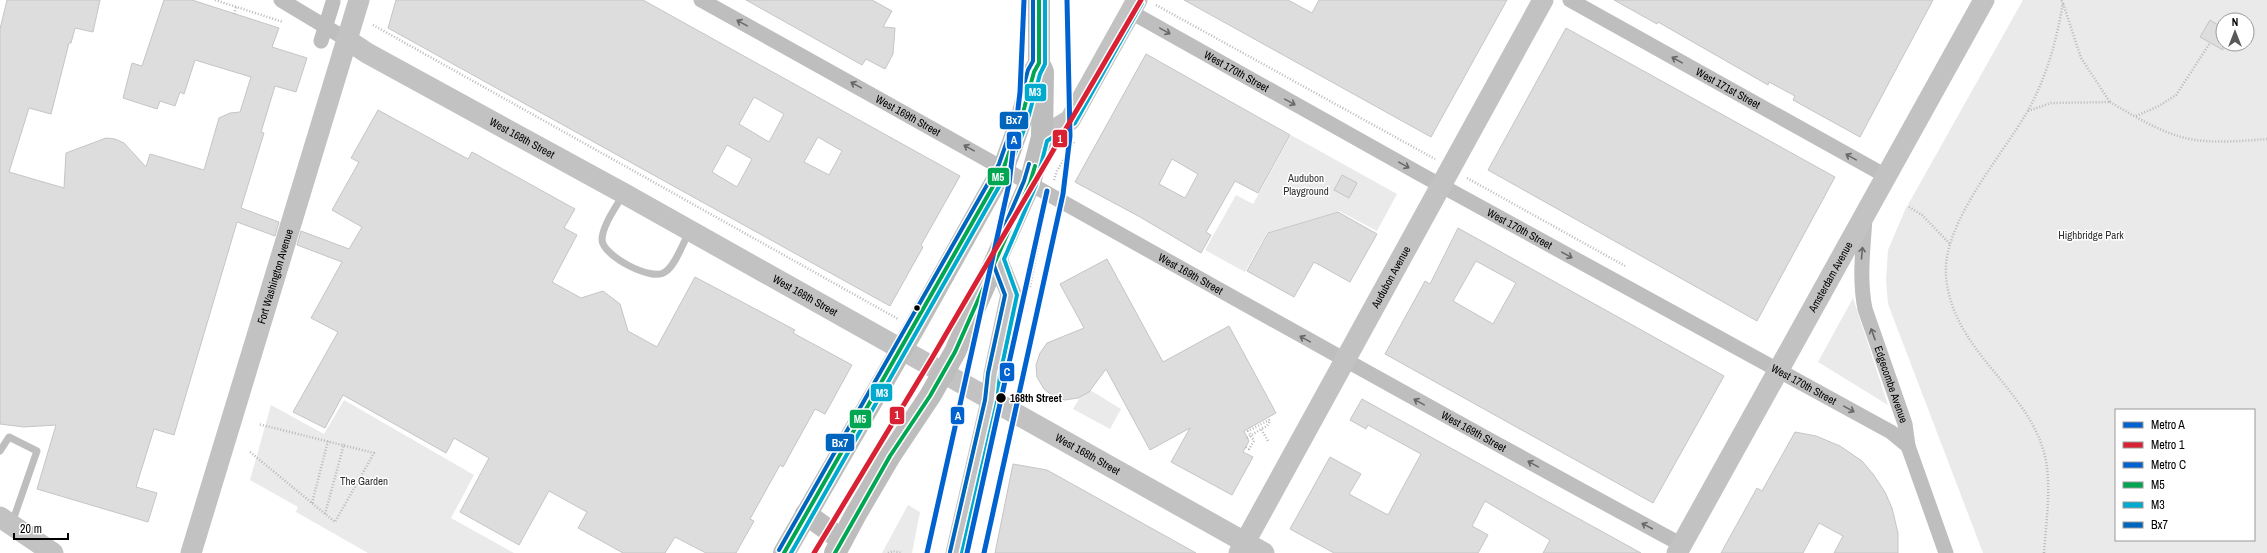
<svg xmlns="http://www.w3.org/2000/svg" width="2267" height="553" viewBox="0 0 2267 553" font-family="'Archivo Narrow',sans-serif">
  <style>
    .green { fill: #eaeaea; fill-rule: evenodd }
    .building { fill: #ddd; stroke: #c5c5c5; fill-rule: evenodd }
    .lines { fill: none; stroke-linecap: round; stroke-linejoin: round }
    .path { stroke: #b8b8b8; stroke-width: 2.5; stroke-dasharray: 1 2; stroke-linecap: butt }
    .lane { stroke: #bebebe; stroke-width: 7 }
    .street { stroke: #bebebe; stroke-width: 15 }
    .secondary { stroke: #c2c2c2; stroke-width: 21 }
    .primary { stroke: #bdbdbd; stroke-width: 22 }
    .bus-1-casing { stroke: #fff; stroke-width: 7 }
    .bus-2-casing { stroke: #fff; stroke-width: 7 }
    .bus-3-casing { stroke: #fff; stroke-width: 7 }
    .bus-1 { stroke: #00a651; stroke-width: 4 }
    .bus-2 { stroke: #00a9ce; stroke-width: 4 }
    .bus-3 { stroke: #0065bd; stroke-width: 4 }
    .metro-1-casing { stroke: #fff; stroke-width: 8 }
    .metro-2-casing { stroke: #fff; stroke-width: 8 }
    .metro-3-casing { stroke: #fff; stroke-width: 8 }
    .metro-1 { stroke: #0062cf; stroke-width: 5 }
    .metro-2 { stroke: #d82233; stroke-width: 5 }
    .metro-3 { stroke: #0062cf; stroke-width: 5 }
    .oneway { stroke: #686868 }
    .bus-dot { fill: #000; stroke: #fff; stroke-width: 1.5 }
    .labels { text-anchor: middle; stroke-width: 3; stroke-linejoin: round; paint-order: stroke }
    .street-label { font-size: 11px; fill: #000; stroke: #fff }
    .park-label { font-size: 11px; fill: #303030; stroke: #fff }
    .stop-label { font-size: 11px; font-weight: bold; fill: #000; stroke: #fff; text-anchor: start }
    .line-badge { stroke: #fff; stroke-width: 1.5 }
    .badge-label { font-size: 11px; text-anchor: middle; font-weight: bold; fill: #fff }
  </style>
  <rect width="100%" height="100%" fill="#fff"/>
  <g class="green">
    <path d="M2023,0H2267V553H1983L1888,304L1886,280L1888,250L1905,210ZM2223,20H2247V44H2223ZM2116,410H2254V540H2116Z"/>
    <polygon points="1291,135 1397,194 1377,231 1339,211 1267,233 1245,272 1205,250 1236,195 1253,204"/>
    <polygon points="1853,298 1888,405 1818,362"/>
    <polygon points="1090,390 1121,409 1110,429 1073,409 1080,397"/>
    <polygon points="344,400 474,475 451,518 514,553 368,553 296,512 298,507 250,480 271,405 324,434"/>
    <polygon points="908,505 920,512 912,553 882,553"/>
  </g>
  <g class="building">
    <polygon points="7,0 100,0 93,32 75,28 71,43 69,43 51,114 29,108 9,172 64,188 66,153 106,138 115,139 124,143 146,167 150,154 204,170 219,118 230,113 240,112 251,77 195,60 184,94 180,92 175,106 160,101 157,109 123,98 132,63 142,66 164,0 192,0 279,28 272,47 307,58 296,92 275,86 261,132 264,133 241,208 279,222 275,236 237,222 174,435 154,429 136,487 157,493 148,522 37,489 56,425 24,427 0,424 0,29"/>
    <path d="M396,0H643L960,176L921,245L923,247L890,306L388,28ZM754,97L784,114L769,142L739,124ZM818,137L842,151L829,175L804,162ZM727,145L752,159L737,187L712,172Z"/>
    <polygon points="746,0 872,0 892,11 883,27 895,28 893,54 885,69 866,59 862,65"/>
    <polygon points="1184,0 1288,0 1312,13 1319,0 1507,0 1431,137"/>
    <polygon points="1614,0 1933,0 1860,137 1793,100 1795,96 1769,82 1768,85 1658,22 1657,24"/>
    <polygon points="2210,20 2223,28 2223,50 2200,37"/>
    <polygon points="1566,28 1835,177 1757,321 1488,170"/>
    <path d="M1146,54L1290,135L1258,193L1235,181L1206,232L1211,235L1201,253L1140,217L1075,182ZM1172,159L1198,174L1185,198L1159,184Z"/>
    <polygon points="378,110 468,159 472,152 575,209 564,228 577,235 552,282 581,298 603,291 620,304 628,331 657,347 695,277 795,330 793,333 852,365 825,414 815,409 783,467 780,465 750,519 754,521 736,553 706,553 675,537 665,553 623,553 578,528 587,512 549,491 519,545 460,512 489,458 454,438 446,453 343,395 325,428 293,412 338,332 311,318 342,262 297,245 301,231 349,249 362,227 332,210 359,162 351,158"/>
    <polygon points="1342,175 1357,183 1349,198 1334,190"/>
    <polygon points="1338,212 1377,234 1350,282 1314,262 1294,297 1247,271 1268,233"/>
    <path d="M1458,228L1724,376L1653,503L1385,354L1425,281L1430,284ZM1476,261L1516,283L1493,324L1453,301Z"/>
    <polygon points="1107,259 1163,362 1229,326 1276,413 1244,431 1249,441 1243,452 1253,457 1232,495 1171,462 1190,428 1150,450 1106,369 1089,392 1078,398 1065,400 1053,396 1044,389 1037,377 1036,365 1040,353 1047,343 1084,328 1060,284"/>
    <polygon points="1362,399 1525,489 1641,553 1543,553 1550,540 1485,501 1472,526 1488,535 1478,553 1334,553 1290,529 1330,457 1361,474 1349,494 1388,515 1421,454 1368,425 1366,429 1350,420"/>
    <polygon points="1795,432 1816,436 1840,446 1862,461 1873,474 1885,492 1892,508 1898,533 1898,553 1834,553 1843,536 1819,523 1803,553 1721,553 1757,488 1762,491"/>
    <polygon points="1013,464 1047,470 1196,553 995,553"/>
  </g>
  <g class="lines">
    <g class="path">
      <polyline points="215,0 283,22"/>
      <polyline points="1156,5 1435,159"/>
      <polyline points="234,14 236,7"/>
      <polyline points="373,25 898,319"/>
      <path d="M2110,102C2134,116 2158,131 2185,138C2210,144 2241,141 2267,139"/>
      <polyline points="2028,111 2051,103 2110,102 2081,58 2063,3"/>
      <polyline points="2136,116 2159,106 2176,95 2210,43"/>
      <polyline points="1467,178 1625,266"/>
      <polyline points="1054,180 1057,171 1074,142"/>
      <polyline points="1909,207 1922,215 1950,244"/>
      <polyline points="1030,287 1045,210"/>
      <polyline points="1247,438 1261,429"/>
      <polyline points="1246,447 1249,449 1254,441 1248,431 1269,420 1270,421 1267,426 1261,429 1268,441"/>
      <polyline points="250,452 335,522 374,453 258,424"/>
      <polyline points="312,503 328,441"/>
      <polyline points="325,514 344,444"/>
      <polyline points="888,553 893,551 902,553"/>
      <path d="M2044,553C2046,524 2051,490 2046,461C2032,389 1952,353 1946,276C1942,223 2002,156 2027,112C2046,79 2057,40 2063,2L2061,0"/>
    </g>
    <g class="lane">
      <path d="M623,195C616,207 602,226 602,240C603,256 652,282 665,272C676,265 682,244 689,233"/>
      <polyline points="0,451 9,437 37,451 12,523"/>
    </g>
    <g class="street">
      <polyline points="281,0 346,39"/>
      <path id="s1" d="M701,0C1028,181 1352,367 1682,545"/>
      <path id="s2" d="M1570,0L1886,176"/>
      <path id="s3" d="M1131,12L1420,174L1891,432L1908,446"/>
      <polyline points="321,41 333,2"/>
      <path id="s4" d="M1865,218C1863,249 1859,279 1865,309L1905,424L1908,446L1946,553"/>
    </g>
    <g class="secondary">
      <path id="s5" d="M346,39L367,53L623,193L1264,553"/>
      <polyline points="1042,137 1070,120 1137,0"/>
      <polyline points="0,517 53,553"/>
      <path id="s6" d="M191,553L359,0"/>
      <polyline points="956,553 991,401 994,374 1011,294 997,259"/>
      <path id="s7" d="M1239,553L1543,0"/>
      <path id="s8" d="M1677,553L1984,0"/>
    </g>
    <g class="primary">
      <polyline points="806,514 842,540"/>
      <polyline points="784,553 914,328 1004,167 1021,120 1034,72 1039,63 1039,0"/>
      <polyline points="835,553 856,514 890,456 930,396 955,352 1030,183 1042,137 1043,72 1041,67"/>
    </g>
    <defs>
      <g id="bus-1">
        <polyline points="784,553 1004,167 1021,120 1034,72 1039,63 1039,0"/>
        <polyline points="835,553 890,456 930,396 955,352 1030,183 1035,166"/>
      </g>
      <g id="bus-2">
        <polyline points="791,553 1009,169 1027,122 1040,74 1045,64 1045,0"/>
        <polyline points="962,553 997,402 1000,375 1017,295 1004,259 1036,185 1047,141 1075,123 1142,3"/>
      </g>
      <g id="bus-3">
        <polyline points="779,550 999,164 1015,118 1028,70 1033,61 1033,0"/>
        <polyline points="950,552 985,400 988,373 1005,295 991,258 1024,181 1029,164"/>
      </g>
    </defs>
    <use href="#bus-1" class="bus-1-casing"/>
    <use href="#bus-2" class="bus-2-casing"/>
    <use href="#bus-3" class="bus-3-casing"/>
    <use href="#bus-1" class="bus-1"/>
    <use href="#bus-2" class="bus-2"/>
    <use href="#bus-3" class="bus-3"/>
    <defs>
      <g id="metro-1">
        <polyline points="927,553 1009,184 1020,92 1024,0"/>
        <polyline points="984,553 1063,194 1070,136 1067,0"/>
      </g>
      <polyline id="metro-2" points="814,553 932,358 1141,0"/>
      <polyline id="metro-3" points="967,553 1047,191"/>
    </defs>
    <use href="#metro-1" class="metro-1-casing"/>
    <use href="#metro-2" class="metro-2-casing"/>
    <use href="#metro-3" class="metro-3-casing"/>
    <use href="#metro-1" class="metro-1"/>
    <use href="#metro-2" class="metro-2"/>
    <use href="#metro-3" class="metro-3"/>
  </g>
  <defs><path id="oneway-shaft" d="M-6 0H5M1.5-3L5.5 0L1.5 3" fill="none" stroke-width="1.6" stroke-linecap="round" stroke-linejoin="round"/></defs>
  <g class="oneway">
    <use href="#oneway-shaft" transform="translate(742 23) rotate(-151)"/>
    <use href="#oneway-shaft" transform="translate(1165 31) rotate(29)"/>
    <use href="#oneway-shaft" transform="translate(1677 60) rotate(-151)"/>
    <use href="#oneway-shaft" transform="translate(856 85) rotate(-151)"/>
    <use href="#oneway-shaft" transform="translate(1290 102) rotate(29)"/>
    <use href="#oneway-shaft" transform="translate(969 148) rotate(-151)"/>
    <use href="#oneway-shaft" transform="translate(1851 157) rotate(-151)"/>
    <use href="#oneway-shaft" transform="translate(1404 165) rotate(29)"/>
    <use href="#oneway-shaft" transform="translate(1862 253) rotate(-85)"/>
    <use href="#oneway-shaft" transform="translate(1567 255) rotate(29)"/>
    <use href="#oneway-shaft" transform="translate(1873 334) rotate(-110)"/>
    <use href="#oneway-shaft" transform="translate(1305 339) rotate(-151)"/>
    <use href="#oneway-shaft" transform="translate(1419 402) rotate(-151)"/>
    <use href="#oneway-shaft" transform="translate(1849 409) rotate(29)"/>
    <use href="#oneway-shaft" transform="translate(1533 464) rotate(-151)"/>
    <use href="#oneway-shaft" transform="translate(1647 526) rotate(-152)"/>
  </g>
  <g class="bus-dot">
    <circle cx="917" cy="308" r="3.5"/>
    <circle cx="1001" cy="398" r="5.5"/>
  </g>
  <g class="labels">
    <g class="street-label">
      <text dy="4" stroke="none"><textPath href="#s3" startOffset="121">West 170th Street</textPath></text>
      <text dy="4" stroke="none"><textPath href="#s2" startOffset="181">West 171st Street</textPath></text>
      <text dy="4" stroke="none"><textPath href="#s1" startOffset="237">West 169th Street</textPath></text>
      <text dy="4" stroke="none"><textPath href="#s5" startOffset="202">West 168th Street</textPath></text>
      <text dy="4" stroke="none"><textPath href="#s3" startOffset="445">West 170th Street</textPath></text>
      <text dy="4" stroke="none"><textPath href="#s1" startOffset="561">West 169th Street</textPath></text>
      <text dy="4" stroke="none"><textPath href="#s6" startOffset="289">Fort Washington Avenue</textPath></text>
      <text dy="4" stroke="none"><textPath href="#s7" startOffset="315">Audubon Avenue</textPath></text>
      <text dy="4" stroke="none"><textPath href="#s8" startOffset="316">Amsterdam Avenue</textPath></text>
      <text dy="4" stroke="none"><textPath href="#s5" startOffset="526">West 168th Street</textPath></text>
      <text dy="4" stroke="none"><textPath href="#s4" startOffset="171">Edgecombe Avenue</textPath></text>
      <text dy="4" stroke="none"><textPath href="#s3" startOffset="769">West 170th Street</textPath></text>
      <text dy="4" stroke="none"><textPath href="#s1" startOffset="885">West 169th Street</textPath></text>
      <text dy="4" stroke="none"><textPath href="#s5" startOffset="850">West 168th Street</textPath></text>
    </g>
    <g class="park-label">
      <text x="1306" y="182">Audubon<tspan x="1306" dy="13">Playground</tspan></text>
      <text x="2091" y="239">Highbridge Park</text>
      <text x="364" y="485">The Garden</text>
    </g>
    <g class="stop-label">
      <text x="1010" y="402">168th Street</text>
    </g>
  </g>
  <g class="line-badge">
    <rect x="1024" y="83" width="23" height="19" rx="4" fill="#00a9ce"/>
    <rect x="999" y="111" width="30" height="19" rx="4" fill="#0065bd"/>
    <rect x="1052" y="129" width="16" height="19" rx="4" fill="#d82233"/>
    <rect x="1006" y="131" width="16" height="19" rx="4" fill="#0062cf"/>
    <rect x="987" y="167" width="23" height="19" rx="4" fill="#00a651"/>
    <rect x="999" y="362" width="16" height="20" rx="4" fill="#0062cf"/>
    <rect x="870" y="383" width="23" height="19" rx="4" fill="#00a9ce"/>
    <rect x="889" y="406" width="16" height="19" rx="4" fill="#d82233"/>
    <rect x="950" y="406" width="15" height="19" rx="4" fill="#0062cf"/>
    <rect x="849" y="409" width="23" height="20" rx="4" fill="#00a651"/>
    <rect x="825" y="433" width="30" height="19" rx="4" fill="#0065bd"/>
  </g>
  <g class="badge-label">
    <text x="1035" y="96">M3</text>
    <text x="1014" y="124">Bx7</text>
    <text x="1060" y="143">1</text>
    <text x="1014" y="144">A</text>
    <text x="998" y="181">M5</text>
    <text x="1007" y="376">C</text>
    <text x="882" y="397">M3</text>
    <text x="897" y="419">1</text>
    <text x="958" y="420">A</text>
    <text x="860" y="423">M5</text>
    <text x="840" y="447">Bx7</text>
  </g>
  <rect x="2115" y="409" width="140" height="132" fill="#ffffff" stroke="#999999"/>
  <rect x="2123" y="422" width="20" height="6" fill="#0062cf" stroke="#999999"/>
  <text x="2151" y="429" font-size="12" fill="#000000">Metro A</text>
  <rect x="2123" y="442" width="20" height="6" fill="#d82233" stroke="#999999"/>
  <text x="2151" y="449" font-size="12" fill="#000000">Metro 1</text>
  <rect x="2123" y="462" width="20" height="6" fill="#0062cf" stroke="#999999"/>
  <text x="2151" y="469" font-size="12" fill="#000000">Metro C</text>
  <rect x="2123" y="482" width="20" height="6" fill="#00a651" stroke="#999999"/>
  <text x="2151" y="489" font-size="12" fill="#000000">M5</text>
  <rect x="2123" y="502" width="20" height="6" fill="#00a9ce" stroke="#999999"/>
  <text x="2151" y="509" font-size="12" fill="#000000">M3</text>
  <rect x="2123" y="522" width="20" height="6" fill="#0065bd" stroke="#999999"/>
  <text x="2151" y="529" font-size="12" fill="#000000">Bx7</text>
  <g transform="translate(2235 32)"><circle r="19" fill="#ffffff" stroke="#999999"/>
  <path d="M0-3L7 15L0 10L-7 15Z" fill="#595959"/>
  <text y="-6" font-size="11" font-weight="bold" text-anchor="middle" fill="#000000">N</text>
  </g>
  <path d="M14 533v6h54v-6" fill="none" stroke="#000000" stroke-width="2"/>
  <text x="20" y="533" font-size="12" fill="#000000" stroke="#ffffff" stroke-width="3" paint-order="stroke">20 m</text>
</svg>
